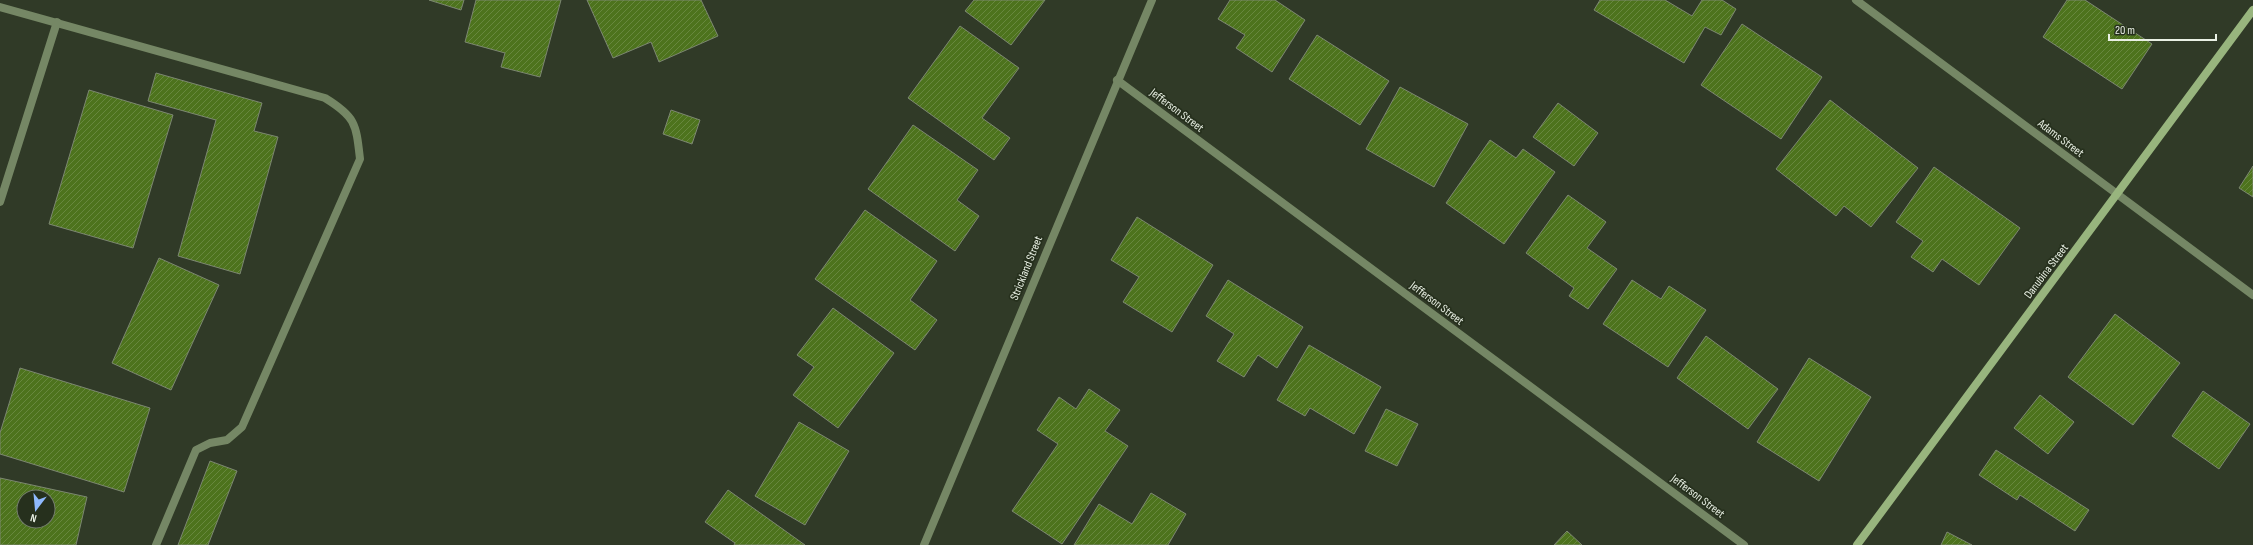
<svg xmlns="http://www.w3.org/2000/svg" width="2253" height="545" viewBox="0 0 2253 545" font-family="'Sofia Sans Condensed',sans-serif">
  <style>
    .building { fill: url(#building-hatch); stroke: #7c8771; fill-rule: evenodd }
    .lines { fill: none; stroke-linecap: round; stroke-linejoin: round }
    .lane { stroke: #758765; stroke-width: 8 }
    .street { stroke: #758765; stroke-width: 8 }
    .secondary { stroke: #98b57e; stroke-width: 8 }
    .labels { text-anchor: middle; stroke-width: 3.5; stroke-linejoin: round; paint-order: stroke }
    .street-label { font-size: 12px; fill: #e9f0e4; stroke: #26301d }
  </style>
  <defs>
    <pattern id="building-hatch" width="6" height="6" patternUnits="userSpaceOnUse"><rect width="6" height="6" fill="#4d731d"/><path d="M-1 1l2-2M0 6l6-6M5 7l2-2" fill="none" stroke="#67873e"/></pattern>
  </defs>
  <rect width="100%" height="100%" fill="#303a27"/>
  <g class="building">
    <polygon points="429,0 464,0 461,10"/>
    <polygon points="476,0 561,0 540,77 501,67 505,53 465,42"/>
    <polygon points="587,0 701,0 718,36 659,62 651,42 613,58"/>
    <polygon points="974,0 1045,0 1011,45 965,11"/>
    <polygon points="1230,0 1275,0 1305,20 1272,72 1236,48 1245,35 1218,19"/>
    <polygon points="1600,0 1665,0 1692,16 1702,0 1722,0 1736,9 1721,35 1705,27 1684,63 1594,10"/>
    <polygon points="2067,0 2085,0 2152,44 2122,89 2043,37"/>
    <polygon points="1742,24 1822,77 1781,139 1701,85"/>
    <polygon points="960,26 1019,68 982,118 1010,138 994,160 908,98"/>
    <polygon points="1317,35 1389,81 1360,125 1289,79"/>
    <polygon points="156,73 262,103 254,131 278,137 240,274 178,256 216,120 148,101"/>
    <polygon points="1400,87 1468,124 1434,187 1366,149"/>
    <polygon points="89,90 173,115 133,248 49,224"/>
    <polygon points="1830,100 1918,168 1871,227 1844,206 1836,216 1776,169"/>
    <polygon points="1558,103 1598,133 1574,166 1533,137"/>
    <polygon points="671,110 700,120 692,144 663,134"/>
    <polygon points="913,125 978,170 957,200 979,216 955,251 868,189"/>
    <polygon points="1490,140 1516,158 1523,149 1555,172 1504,244 1446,203"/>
    <polygon points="2253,166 2253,197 2239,188"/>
    <polygon points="1934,167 2020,228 1979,285 1942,259 1933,272 1911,257 1923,241 1896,222"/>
    <polygon points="1568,195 1606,222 1587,248 1617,269 1588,309 1569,296 1574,288 1526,253"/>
    <polygon points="865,210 937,261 910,300 937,320 915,350 815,279"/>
    <polygon points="1137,217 1213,265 1172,332 1123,302 1139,277 1111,260"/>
    <polygon points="159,258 219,285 171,390 112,363"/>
    <polygon points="1228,280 1303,327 1277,368 1258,355 1244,377 1217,361 1234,334 1206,316"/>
    <polygon points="1632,280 1661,299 1669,286 1706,310 1668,367 1603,324"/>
    <polygon points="833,308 894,353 838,428 793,395 814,367 797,355"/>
    <polygon points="2115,314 2180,363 2133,425 2068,377"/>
    <polygon points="1706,336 1778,389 1748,429 1677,378"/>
    <polygon points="1309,345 1381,387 1354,434 1310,408 1305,416 1277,400"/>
    <polygon points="1809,358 1871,397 1819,481 1757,442"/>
    <polygon points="20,368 150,408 124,492 0,454 0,433"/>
    <polygon points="1089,389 1120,410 1105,431 1128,446 1062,544 1012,511 1058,444 1037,430 1059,397 1076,409"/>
    <polygon points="2203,391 2250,424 2219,469 2172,436"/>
    <polygon points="2040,395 2074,422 2048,454 2014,428"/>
    <polygon points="1386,409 1418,424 1397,466 1365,451"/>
    <polygon points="799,422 849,451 805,525 755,496"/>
    <polygon points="1996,450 2089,510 2075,531 2020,495 2017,500 1979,475"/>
    <polygon points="210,461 237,471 208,545 178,545"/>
    <path d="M0,478L87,497L76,545H0ZM24,497H48V521H24Z"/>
    <polygon points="728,490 805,545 734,545 735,543 705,522"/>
    <polygon points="1151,493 1186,514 1168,545 1074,545 1099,504 1132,524"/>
    <polygon points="1567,531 1582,545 1554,545"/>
    <polygon points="1947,532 1972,545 1941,545"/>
  </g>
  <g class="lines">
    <g class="lane">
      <path d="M0,7L325,98C356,117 356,124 360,159L242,427L227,440L210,443L196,450L156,545"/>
      <polyline points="0,202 57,22"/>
    </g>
    <g class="street">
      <polyline points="1856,0 2253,295"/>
      <polyline points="1117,80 1744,545"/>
      <polyline points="924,545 1152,0"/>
    </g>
    <polyline class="secondary" points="1857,545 2253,10"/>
  </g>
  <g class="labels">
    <g class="street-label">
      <text transform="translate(1177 110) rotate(37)" y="4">Jefferson Street</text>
      <text transform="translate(2061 138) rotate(37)" y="4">Adams Street</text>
      <text transform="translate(1026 268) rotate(-68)" y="4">Strickland Street</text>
      <text transform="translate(2046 271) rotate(-53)" y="4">Danubina Street</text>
      <text transform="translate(1437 303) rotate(37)" y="4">Jefferson Street</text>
      <text transform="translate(1698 496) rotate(37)" y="4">Jefferson Street</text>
    </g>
  </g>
  <g transform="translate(36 509) rotate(196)"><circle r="19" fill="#26301d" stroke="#747d6d"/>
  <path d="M0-3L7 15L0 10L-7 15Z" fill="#8eb9fd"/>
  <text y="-6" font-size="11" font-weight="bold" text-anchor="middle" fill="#e9f0e4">N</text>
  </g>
  <path d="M2109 34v6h107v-6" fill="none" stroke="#e9f0e4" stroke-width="2"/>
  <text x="2115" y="34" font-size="12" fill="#e9f0e4" stroke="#26301d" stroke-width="3" paint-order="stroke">20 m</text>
</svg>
